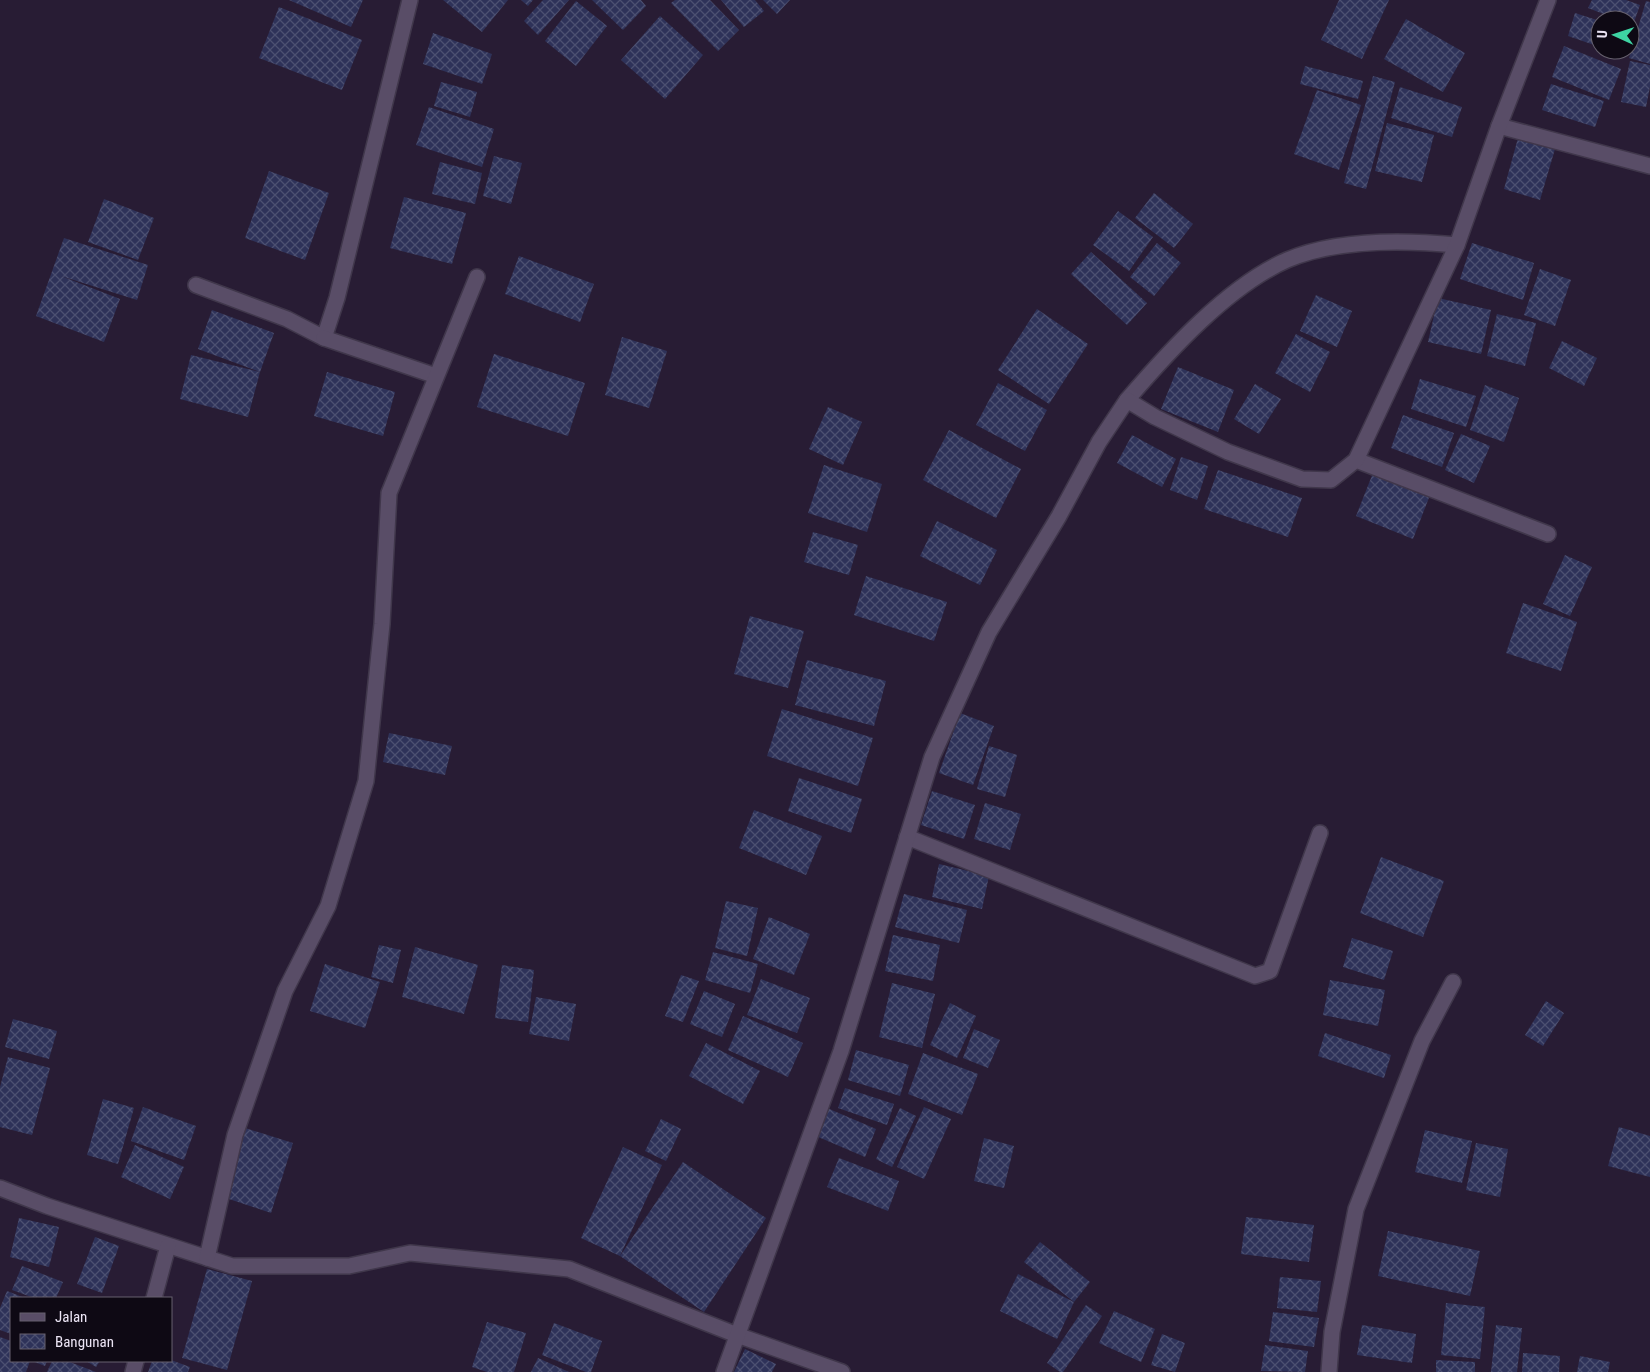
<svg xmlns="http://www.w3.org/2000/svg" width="1650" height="1372" viewBox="0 0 1650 1372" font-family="'Roboto Condensed',sans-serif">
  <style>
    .building { fill: url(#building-cross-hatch) }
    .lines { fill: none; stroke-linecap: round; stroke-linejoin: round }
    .street-casing { stroke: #40374b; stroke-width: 18 }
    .street { stroke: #594d67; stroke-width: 15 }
  </style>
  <defs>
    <pattern id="building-cross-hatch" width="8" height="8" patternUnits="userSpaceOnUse" patternTransform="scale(1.25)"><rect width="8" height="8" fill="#2e3259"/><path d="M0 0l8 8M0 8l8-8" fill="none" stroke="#4c5071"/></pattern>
  </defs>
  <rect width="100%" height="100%" fill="#281c34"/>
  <g class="building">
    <polygon points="289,0 363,0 351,27"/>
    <polygon points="443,0 508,0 482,32"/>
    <polygon points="521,0 533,0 528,6"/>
    <polygon points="543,0 569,0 538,35 524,21"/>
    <polygon points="592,0 641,0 646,6 623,30"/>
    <polygon points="675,0 710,0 739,30 718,51 671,3"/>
    <polygon points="721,0 755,0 764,11 744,27"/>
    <polygon points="763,0 790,0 777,14"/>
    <polygon points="1339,0 1389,0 1362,59 1321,40"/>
    <polygon points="1592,0 1626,0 1640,5 1633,25 1630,24 1630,20 1619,20 1588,8"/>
    <polygon points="576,1 607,26 576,66 545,41"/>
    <polygon points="1646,1 1650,2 1650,64 1629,58"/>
    <polygon points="279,7 362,40 342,90 259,58"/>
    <polygon points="1575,13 1600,21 1600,47 1568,36"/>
    <polygon points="660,16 703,55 665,99 621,60"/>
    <polygon points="1406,19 1465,53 1443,92 1384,59"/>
    <polygon points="433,33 492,54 482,84 423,64"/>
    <polygon points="1564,46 1621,69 1609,100 1552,77"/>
    <polygon points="1611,50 1626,50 1624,55"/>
    <polygon points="1630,61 1650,65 1650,87 1646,107 1621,102"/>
    <polygon points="1305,66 1363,81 1358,99 1300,84"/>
    <polygon points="1373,76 1395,82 1366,189 1344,183"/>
    <polygon points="441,82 477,92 470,117 434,106"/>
    <polygon points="1551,84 1604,101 1595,127 1542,110"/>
    <polygon points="1400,87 1462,107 1452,137 1391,118"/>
    <polygon points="1317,90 1361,105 1339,170 1294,154"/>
    <polygon points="429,107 494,129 482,167 416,145"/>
    <polygon points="1387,123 1434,135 1422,182 1375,171"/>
    <polygon points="1518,138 1555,149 1540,200 1504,189"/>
    <polygon points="494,156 522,163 511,204 483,196"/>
    <polygon points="440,162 482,173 475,204 432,194"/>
    <polygon points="269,171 329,193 305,260 245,238"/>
    <polygon points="1154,193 1193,224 1174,248 1135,218"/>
    <polygon points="404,197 466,213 452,264 390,248"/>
    <polygon points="104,199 154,218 138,260 88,242"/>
    <polygon points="1118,211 1153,237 1129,271 1093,245"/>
    <polygon points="64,238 148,265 137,300 61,276 120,299 104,342 36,316"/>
    <polygon points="1157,243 1181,263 1154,296 1130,277"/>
    <polygon points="1472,243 1534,263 1523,300 1460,279"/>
    <polygon points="1091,252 1147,303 1127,325 1071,274"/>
    <polygon points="519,256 594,284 580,322 505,294"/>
    <polygon points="1540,269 1571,280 1555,326 1524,315"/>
    <polygon points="1316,295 1352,311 1337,347 1300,331"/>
    <polygon points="1438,298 1491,310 1481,354 1428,342"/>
    <polygon points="1037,309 1088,344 1049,404 998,370"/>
    <polygon points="212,310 274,333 260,372 198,349"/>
    <polygon points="1497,314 1536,323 1525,366 1487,356"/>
    <polygon points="1296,334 1330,352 1310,392 1275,373"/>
    <polygon points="622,337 667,351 649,408 605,395"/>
    <polygon points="1562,341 1597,358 1584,386 1549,368"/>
    <polygon points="494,354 585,383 568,436 477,407"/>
    <polygon points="191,355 260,372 248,417 180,399"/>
    <polygon points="1178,367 1234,390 1218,432 1161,409"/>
    <polygon points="327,372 395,392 383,436 314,416"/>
    <polygon points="1420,379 1476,396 1466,427 1411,409"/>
    <polygon points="998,383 1047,410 1025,451 976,425"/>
    <polygon points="1255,384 1281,399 1259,434 1234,419"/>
    <polygon points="1485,385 1519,398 1504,442 1470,430"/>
    <polygon points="828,407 862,422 843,465 809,449"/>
    <polygon points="1403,415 1454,433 1442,467 1391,448"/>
    <polygon points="949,430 1021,469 996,518 923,480"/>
    <polygon points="1461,434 1490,446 1474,483 1445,470"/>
    <polygon points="1132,435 1176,459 1162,487 1117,463"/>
    <polygon points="1181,457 1208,466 1197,500 1170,490"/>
    <polygon points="824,465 882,484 867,532 808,513"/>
    <polygon points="1218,470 1302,498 1288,537 1204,509"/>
    <polygon points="1373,473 1430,495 1413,539 1356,516"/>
    <polygon points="937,521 997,550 980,585 920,556"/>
    <polygon points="813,532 858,545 849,575 804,562"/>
    <polygon points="1565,555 1592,567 1570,616 1543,604"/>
    <polygon points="866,576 947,602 934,641 854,615"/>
    <polygon points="1523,603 1577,622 1561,671 1506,653"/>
    <polygon points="750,616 804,631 788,688 734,674"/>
    <polygon points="807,660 886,681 874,726 795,705"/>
    <polygon points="782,709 873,738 858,786 767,756"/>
    <polygon points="960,713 994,726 973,785 939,773"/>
    <polygon points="389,733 452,746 445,775 383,762"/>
    <polygon points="989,746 1017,755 1005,797 977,789"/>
    <polygon points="799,778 862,799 851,833 788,811"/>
    <polygon points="932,791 975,805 964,839 921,825"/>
    <polygon points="985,803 1021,814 1010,850 974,839"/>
    <polygon points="754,810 822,836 806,875 739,848"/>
    <polygon points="1381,857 1444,881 1423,937 1360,913"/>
    <polygon points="939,864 989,876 982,909 932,897"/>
    <polygon points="904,894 967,910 959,943 895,927"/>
    <polygon points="726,901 758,908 747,956 715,948"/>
    <polygon points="769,917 810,934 794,975 753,959"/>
    <polygon points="893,935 940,945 933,981 885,971"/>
    <polygon points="1352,938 1393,951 1384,980 1343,967"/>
    <polygon points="379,945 401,950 393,983 371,977"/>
    <polygon points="415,947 478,965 464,1014 402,997"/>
    <polygon points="713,952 758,964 750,993 705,980"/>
    <polygon points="325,964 380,982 365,1028 310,1011"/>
    <polygon points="502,965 534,970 528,1022 495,1018"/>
    <polygon points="681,975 699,981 683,1022 665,1016"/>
    <polygon points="761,979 810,998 797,1033 747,1015"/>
    <polygon points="1330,980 1385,990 1378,1026 1323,1015"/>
    <polygon points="892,983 935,994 922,1048 879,1037"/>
    <polygon points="704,991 735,1004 722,1037 690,1024"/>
    <polygon points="536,997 576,1004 569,1041 529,1034"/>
    <polygon points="1546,1001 1564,1013 1543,1046 1525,1035"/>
    <polygon points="950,1003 976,1016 957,1058 930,1045"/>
    <polygon points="743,1016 803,1043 788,1077 728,1050"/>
    <polygon points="13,1019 57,1031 49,1059 5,1047"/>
    <polygon points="974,1029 1000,1040 988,1068 963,1058"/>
    <polygon points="1325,1033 1391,1055 1384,1078 1318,1056"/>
    <polygon points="706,1043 760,1071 743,1104 689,1076"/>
    <polygon points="856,1050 909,1065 900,1096 848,1080"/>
    <polygon points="923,1053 978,1074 962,1115 908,1094"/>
    <polygon points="8,1057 50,1068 32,1135 0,1127 0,1087"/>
    <polygon points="845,1088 894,1104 887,1125 838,1108"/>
    <polygon points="103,1099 134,1108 118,1164 87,1155"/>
    <polygon points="143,1107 196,1126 184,1160 131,1141"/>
    <polygon points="924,1107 951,1119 924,1179 897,1167"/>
    <polygon points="827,1108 876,1129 865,1157 816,1136"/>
    <polygon points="900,1108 916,1116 892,1167 876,1159"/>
    <polygon points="661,1119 681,1129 666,1161 645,1151"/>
    <polygon points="1619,1127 1650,1136 1650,1177 1608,1166"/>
    <polygon points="245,1128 293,1143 271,1213 223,1197"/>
    <polygon points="1425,1130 1472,1141 1462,1183 1415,1172"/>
    <polygon points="984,1138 1014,1146 1004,1188 974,1181"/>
    <polygon points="1476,1143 1508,1149 1500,1197 1466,1190"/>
    <polygon points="135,1145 184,1167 170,1199 121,1177"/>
    <polygon points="623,1147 662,1165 620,1256 581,1238"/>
    <polygon points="839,1158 899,1181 888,1211 827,1187"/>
    <polygon points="683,1162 766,1218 704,1312 620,1256"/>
    <polygon points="1246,1217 1314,1225 1309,1262 1241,1254"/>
    <polygon points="19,1218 59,1227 49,1267 10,1257"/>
    <polygon points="1388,1231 1480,1251 1470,1296 1378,1276"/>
    <polygon points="95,1237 119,1246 102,1293 77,1284"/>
    <polygon points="1040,1242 1090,1282 1074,1302 1024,1262"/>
    <polygon points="22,1266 63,1282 56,1298 34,1298 12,1290"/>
    <polygon points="207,1269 252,1281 227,1370 182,1358"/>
    <polygon points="1018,1274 1074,1302 1057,1339 1000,1311"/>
    <polygon points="1280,1277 1321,1281 1317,1312 1277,1308"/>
    <polygon points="7,1291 25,1298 11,1298 11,1334 0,1330 0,1308"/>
    <polygon points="1446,1303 1485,1307 1480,1359 1441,1355"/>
    <polygon points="1086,1305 1102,1316 1063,1372 1060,1372 1047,1363"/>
    <polygon points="1114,1311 1155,1329 1141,1362 1099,1343"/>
    <polygon points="1273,1312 1319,1318 1314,1347 1269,1341"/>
    <polygon points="487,1322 526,1333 514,1372 487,1372 472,1367"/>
    <polygon points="554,1323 602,1341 591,1372 586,1372 542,1355"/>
    <polygon points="1362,1325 1416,1334 1412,1363 1357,1355"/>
    <polygon points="1496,1325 1522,1328 1517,1372 1491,1372"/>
    <polygon points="1162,1334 1185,1343 1175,1372 1151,1365"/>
    <polygon points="0,1337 11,1341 11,1361 30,1361 26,1372 0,1372"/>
    <polygon points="1265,1345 1308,1351 1305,1372 1261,1371"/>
    <polygon points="745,1349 776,1364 772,1372 734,1372"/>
    <polygon points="1523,1353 1560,1356 1559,1372 1522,1372"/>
    <polygon points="1580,1356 1610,1362 1608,1372 1577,1372"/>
    <polygon points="538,1358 569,1372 531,1372"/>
    <polygon points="171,1360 190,1367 188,1372 148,1372 152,1361"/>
    <polygon points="1436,1360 1475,1362 1475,1372 1436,1372"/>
    <polygon points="32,1361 47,1361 45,1366"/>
    <polygon points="52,1361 67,1361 96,1372 47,1372"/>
    <polygon points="86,1361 100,1361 96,1367"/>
  </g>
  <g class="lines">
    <defs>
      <g id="street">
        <polyline points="1499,126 1650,166"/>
        <polyline points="196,285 287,319 324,338 337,298 410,0"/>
        <polyline points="324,338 436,376"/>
        <path d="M1127,400C1169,351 1228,286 1287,260C1336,239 1405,240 1457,245"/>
        <polyline points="1356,460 1548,534"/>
        <polyline points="907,837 1255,976 1270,971 1320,833"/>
        <polyline points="0,1188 47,1206 232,1266 349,1266 410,1253 569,1269 737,1335 842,1372"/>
        <polyline points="207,1258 235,1135 285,991 328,906 366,781 382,624 389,493 477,277"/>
        <polyline points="154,1298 168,1246"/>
        <polyline points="133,1372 136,1361"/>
        <polyline points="724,1372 841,1051 932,757 989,632 1059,516 1099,442 1127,400 1155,417 1228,452 1302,479 1331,480 1356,460 1457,245 1499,126 1548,0"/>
        <polyline points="1329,1372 1332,1332 1356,1209 1422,1041 1453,982"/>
      </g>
    </defs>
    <use href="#street" class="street-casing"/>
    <use href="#street" class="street"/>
  </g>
  <rect x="10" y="1297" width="162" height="65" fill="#0e0914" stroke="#66616e"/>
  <rect x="20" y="1313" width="25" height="8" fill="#594d67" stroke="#66616e"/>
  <text x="55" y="1322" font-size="15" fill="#ebe4f4">Jalan</text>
  <rect x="20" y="1334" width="25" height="15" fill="url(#building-cross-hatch)" stroke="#66616e"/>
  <text x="55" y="1347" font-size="15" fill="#ebe4f4">Bangunan</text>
  <g transform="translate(1615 35) rotate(273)"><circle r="24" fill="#0e0914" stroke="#66616e"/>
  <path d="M0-4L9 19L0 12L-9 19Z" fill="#3ed4a3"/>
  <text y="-8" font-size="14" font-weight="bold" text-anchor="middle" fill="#ebe4f4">U</text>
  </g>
</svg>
